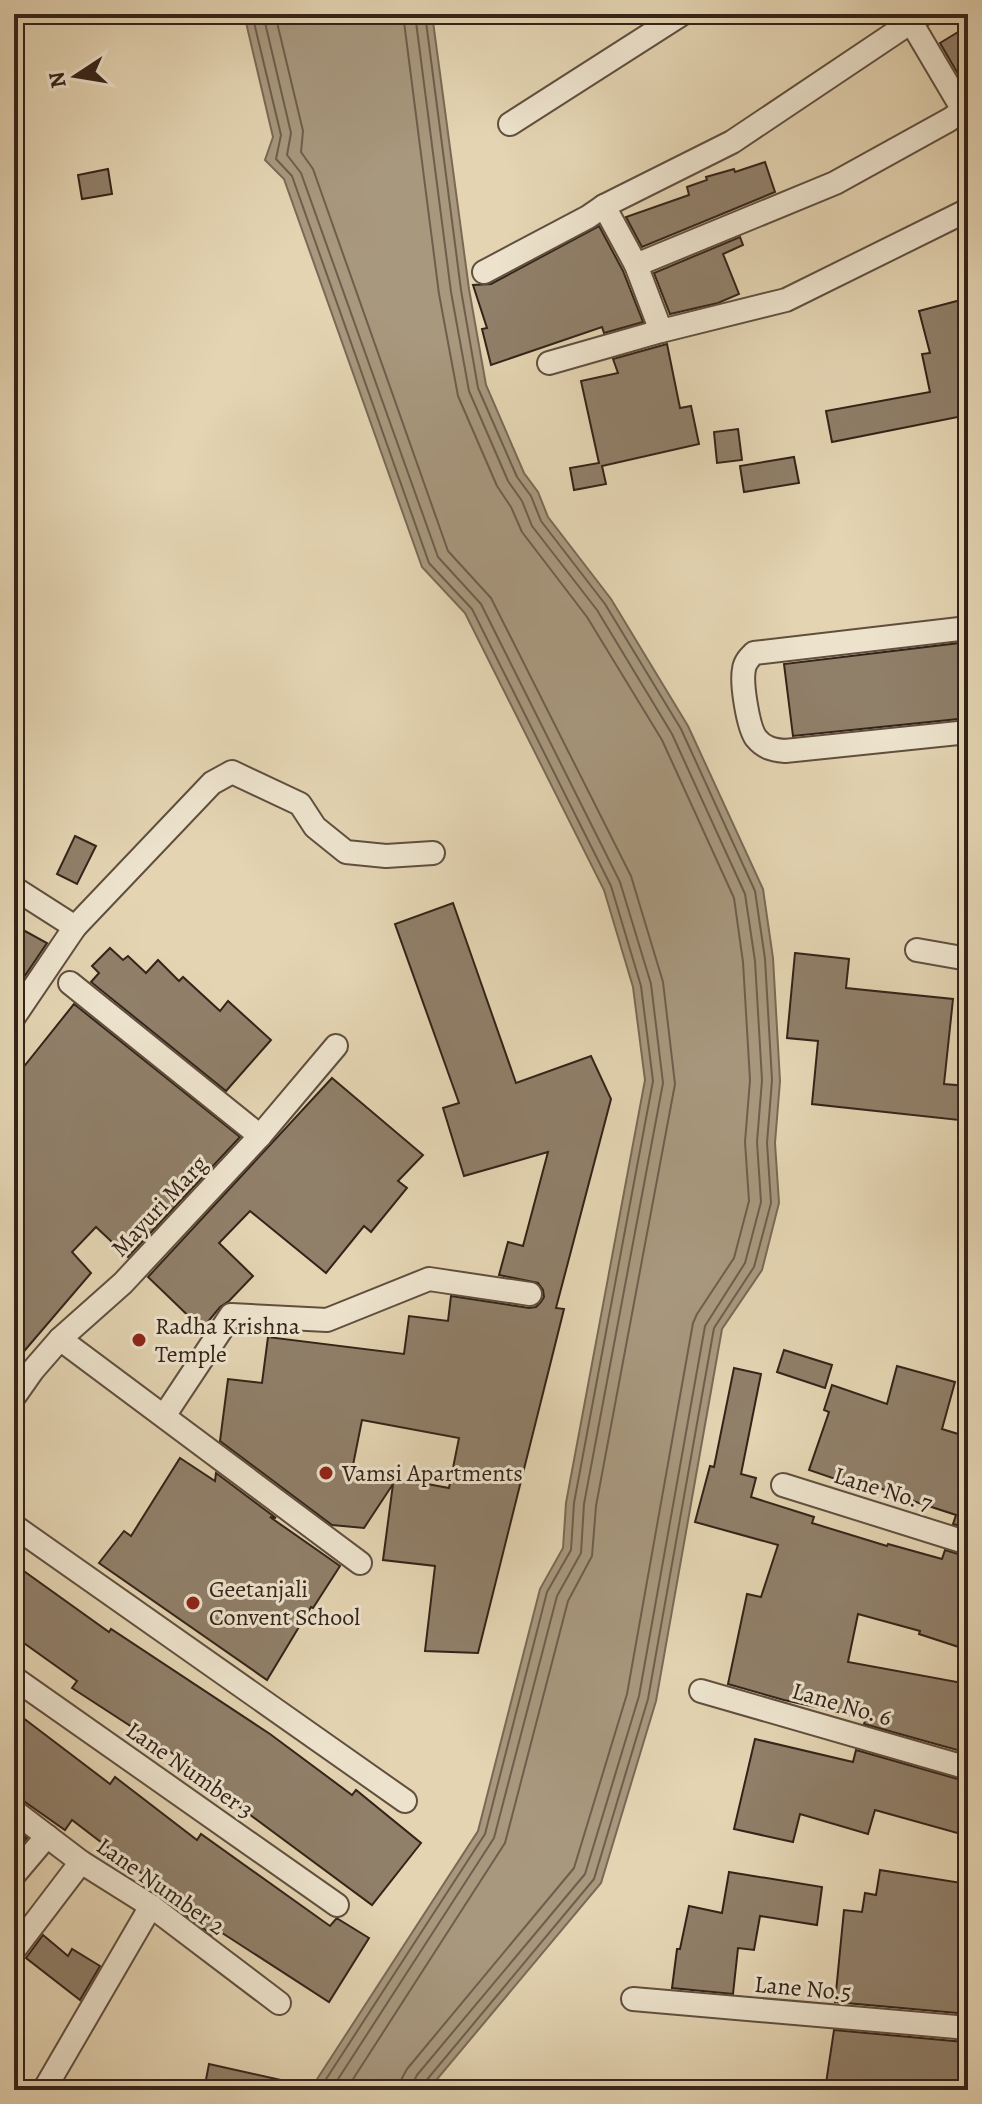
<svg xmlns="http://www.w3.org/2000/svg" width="982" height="2104" viewBox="0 0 982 2104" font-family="Alegreya,serif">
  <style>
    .water { fill: #a8987e; stroke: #7a6956; stroke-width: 2 }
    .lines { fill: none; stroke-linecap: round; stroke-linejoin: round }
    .shore { stroke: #6e5e4c; stroke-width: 2 }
    .building { fill: #907f69; stroke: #342319; stroke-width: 2; fill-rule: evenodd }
    .minor-casing { stroke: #604f3f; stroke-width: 26 }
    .minor { stroke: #ede3cd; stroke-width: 22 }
    .poi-dot { fill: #8f2418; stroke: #ede3cd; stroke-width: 3 }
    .labels { text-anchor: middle; stroke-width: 6; stroke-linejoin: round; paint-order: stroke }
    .street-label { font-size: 24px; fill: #342319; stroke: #ede3cd }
    .poi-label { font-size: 24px; fill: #342319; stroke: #ede3cd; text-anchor: start }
  </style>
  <rect width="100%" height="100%" fill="#e4d4b2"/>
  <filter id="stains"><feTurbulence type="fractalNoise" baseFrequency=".0025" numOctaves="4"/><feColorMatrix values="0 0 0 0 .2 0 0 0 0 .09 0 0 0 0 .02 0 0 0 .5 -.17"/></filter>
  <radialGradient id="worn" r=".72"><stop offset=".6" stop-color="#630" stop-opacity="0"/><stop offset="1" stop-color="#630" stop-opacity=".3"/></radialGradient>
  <polygon class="water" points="244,14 432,14 469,289 486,385 524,473 538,492 548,517 611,599 688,726 763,889 773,958 780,1081 775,1143 779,1203 762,1270 722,1329 656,1701 601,1883 428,2090 310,2090 478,1831 540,1589 563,1548 566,1503 645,1080 633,987 604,890 465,613 422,567 284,179 265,160 273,137"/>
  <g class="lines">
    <g class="shore">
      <polyline points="252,14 281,135 276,159 292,176 429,563 472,609 611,886 641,986 653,1081 574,1503 571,1550 547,1592 485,1834 319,2090"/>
      <polyline points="263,14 291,133 287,155 301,173 438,557 481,604 620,882 651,984 663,1083 584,1504 581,1553 557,1596 494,1838 331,2090"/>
      <polyline points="275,14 303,131 301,152 313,169 448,551 491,598 631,876 663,982 675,1084 596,1506 592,1556 568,1601 505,1843 346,2090"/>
      <polyline points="401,2090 401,2080 407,2069 574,1868 627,1694 693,1323 697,1314 734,1258 749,1201 745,1142 750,1080 743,962 734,898 662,740 587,617 522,532 511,507 497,486 458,396 439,294 403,14"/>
      <polyline points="413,2090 413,2083 417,2075 585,1874 639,1696 705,1326 745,1263 761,1202 757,1142 762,1080 755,961 745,894 672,734 597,610 532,526 522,501 508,481 469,391 451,292 415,14"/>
      <polyline points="423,2090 425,2082 594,1879 648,1699 714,1328 754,1267 771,1203 767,1143 772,1080 765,959 755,891 681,729 605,604 541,521 531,496 517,477 478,388 461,290 425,14"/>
    </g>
  </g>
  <g class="building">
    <polygon points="968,26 968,91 940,43"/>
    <polygon points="765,162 775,192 642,247 626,217 689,195 687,187 707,180 706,177 734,169 735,172"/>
    <polygon points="108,169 112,194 82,199 78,175"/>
    <polygon points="599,226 623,271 643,322 604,333 602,327 491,365 482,329 487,328 473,285 491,284"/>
    <polygon points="740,237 743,245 723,254 739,294 718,303 670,314 654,273"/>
    <polygon points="968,298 968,415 832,442 826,411 930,392 922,354 930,353 919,311"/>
    <polygon points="667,344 680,408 691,406 699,444 602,466 606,484 574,490 570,468 599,463 581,381 618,373 613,359"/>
    <polygon points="738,429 742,460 717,463 714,432"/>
    <polygon points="794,457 799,483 744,492 740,466"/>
    <polygon points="968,642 968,718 793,736 784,664"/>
    <polygon points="75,836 96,846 77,884 57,874"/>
    <path d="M453,903L516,1083L591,1056L611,1099L556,1308L564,1309L478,1653L425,1651L435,1566L383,1560L393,1484L364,1528L332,1525L220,1441L228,1379L262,1383L268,1337L404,1354L409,1316L448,1321L451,1296L529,1308L536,1307L541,1302L544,1297L543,1290L538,1283L499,1275L508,1242L523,1246L548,1152L464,1176L443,1108L459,1103L395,924ZM362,1420L459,1438L449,1488L352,1470Z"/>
    <polygon points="14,925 47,943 14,992"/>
    <polygon points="110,948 123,960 128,956 146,973 158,960 179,981 183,977 220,1011 228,1001 271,1040 226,1091 91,982 99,973 92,966"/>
    <polygon points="795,953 849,959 846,988 953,999 944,1084 968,1086 968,1121 812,1104 818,1041 787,1038"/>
    <polygon points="74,1004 240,1137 128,1257 96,1227 72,1252 91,1273 14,1363 14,1079"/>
    <polygon points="332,1078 423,1155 398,1181 407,1188 371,1232 364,1226 326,1273 250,1211 219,1243 253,1276 229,1301 220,1307 202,1329 148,1277"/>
    <polygon points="784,1350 832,1365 825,1388 777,1372"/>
    <polygon points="897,1366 955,1382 942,1429 968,1437 968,1528 953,1524 956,1515 913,1501 913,1500 852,1478 850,1484 809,1470 829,1412 824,1410 832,1385 887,1404"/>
    <polygon points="734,1368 761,1374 741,1474 756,1478 751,1497 814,1517 812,1523 887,1546 888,1544 942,1559 945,1550 968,1557 968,1650 919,1634 920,1631 858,1614 848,1662 968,1684 968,1753 864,1724 866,1718 784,1700 728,1684 747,1594 761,1597 778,1545 695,1522 710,1466 714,1467"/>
    <polygon points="180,1458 215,1481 216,1473 276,1518 270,1517 340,1566 313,1608 311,1607 267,1680 99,1563 124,1531 131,1536"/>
    <polygon points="14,1564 109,1632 111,1629 270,1734 352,1795 356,1790 421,1843 372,1905 192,1772 195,1768 72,1688 77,1681 14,1636"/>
    <polygon points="14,1711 110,1784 115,1777 197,1840 201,1834 330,1926 336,1919 338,1919 369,1938 329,2002 216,1929 212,1935 158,1894 162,1889 72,1820 65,1830 22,1800 14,1797"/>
    <polygon points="755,1739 853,1762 856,1750 968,1782 968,1836 875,1810 868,1834 800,1814 793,1842 734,1829"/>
    <polygon points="14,1829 27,1838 14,1853"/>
    <polygon points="880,1870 968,1884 968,2014 835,2002 844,1910 862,1912 865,1893 876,1895"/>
    <polygon points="729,1872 822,1887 817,1925 760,1916 754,1950 738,1948 733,1994 672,1988 677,1949 680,1949 689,1906 722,1913"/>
    <polygon points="43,1935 68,1956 72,1949 100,1966 80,2000 26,1958"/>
    <polygon points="834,2030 964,2042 958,2090 825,2090"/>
    <polygon points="209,2064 281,2080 280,2090 204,2090"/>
  </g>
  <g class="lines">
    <defs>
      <g id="minor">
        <polyline points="911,22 963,110"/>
        <polyline points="510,124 682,14"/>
        <polyline points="604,206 732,142 923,14"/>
        <polyline points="636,265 835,183 949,120 968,107"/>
        <polyline points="484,272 588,217 604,206 636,265 661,331"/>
        <polyline points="549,363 661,331 786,300 968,210"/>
        <path d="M968,628L754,653C749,658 745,662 744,669C741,683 748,727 756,738C764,748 773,750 785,751L968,732"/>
        <polyline points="14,888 75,927"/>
        <polyline points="917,950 968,959"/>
        <polyline points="70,983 260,1136"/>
        <polyline points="14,1017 75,927 212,783 232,772 300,804 315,827 346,852 386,856 433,853"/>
        <polyline points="60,1339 360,1563"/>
        <polyline points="14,1397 33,1370 60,1339 123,1283 260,1136 336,1046"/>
        <polyline points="164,1416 231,1315 327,1320 429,1279 530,1294"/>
        <polyline points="783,1485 968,1543"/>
        <polyline points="14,1526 405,1801"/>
        <polyline points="14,1678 337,1905"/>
        <polyline points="701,1691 968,1768"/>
        <polyline points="14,1811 81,1862 151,1906 279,2003"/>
        <polyline points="14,1875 47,1836"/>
        <polyline points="14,1950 81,1862"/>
        <polyline points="633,1999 968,2028"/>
        <polyline points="44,2090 151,1906"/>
      </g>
    </defs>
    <use href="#minor" class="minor-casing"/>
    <use href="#minor" class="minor"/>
  </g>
  <g class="poi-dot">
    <circle cx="139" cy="1340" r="8"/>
    <circle cx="326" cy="1473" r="8"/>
    <circle cx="193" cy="1603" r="8"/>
  </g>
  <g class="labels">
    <g class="street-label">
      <text transform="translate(159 1206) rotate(-47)" y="8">Mayuri Marg</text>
      <text transform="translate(883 1489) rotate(17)" y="8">Lane No. 7</text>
      <text transform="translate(842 1704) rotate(16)" y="8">Lane No. 6</text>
      <text transform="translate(190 1770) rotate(35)" y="8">Lane Number 3</text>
      <text transform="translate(161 1886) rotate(35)" y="8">Lane Number 2</text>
      <text transform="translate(803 1988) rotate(5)" y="8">Lane No.5</text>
    </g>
    <g class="poi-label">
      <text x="155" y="1334">Radha Krishna<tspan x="155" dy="28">Temple</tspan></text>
      <text x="342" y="1481">Vamsi Apartments</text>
      <text x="209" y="1597">Geetanjali<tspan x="209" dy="28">Convent School</tspan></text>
    </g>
  </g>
  <rect width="982" height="2104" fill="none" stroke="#e4d4b2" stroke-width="48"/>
  <rect x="16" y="16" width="950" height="2072" fill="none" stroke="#342319" stroke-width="4"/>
  <rect x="24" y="24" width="934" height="2056" fill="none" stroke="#342319" stroke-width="2"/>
  <g transform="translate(76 76) rotate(258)" stroke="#ede3cd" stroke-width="6" paint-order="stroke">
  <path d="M0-6L14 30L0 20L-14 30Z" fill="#342319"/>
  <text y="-12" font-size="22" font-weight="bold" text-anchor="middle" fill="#342319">N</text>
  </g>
  <rect width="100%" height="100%" filter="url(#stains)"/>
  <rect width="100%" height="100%" fill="url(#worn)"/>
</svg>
